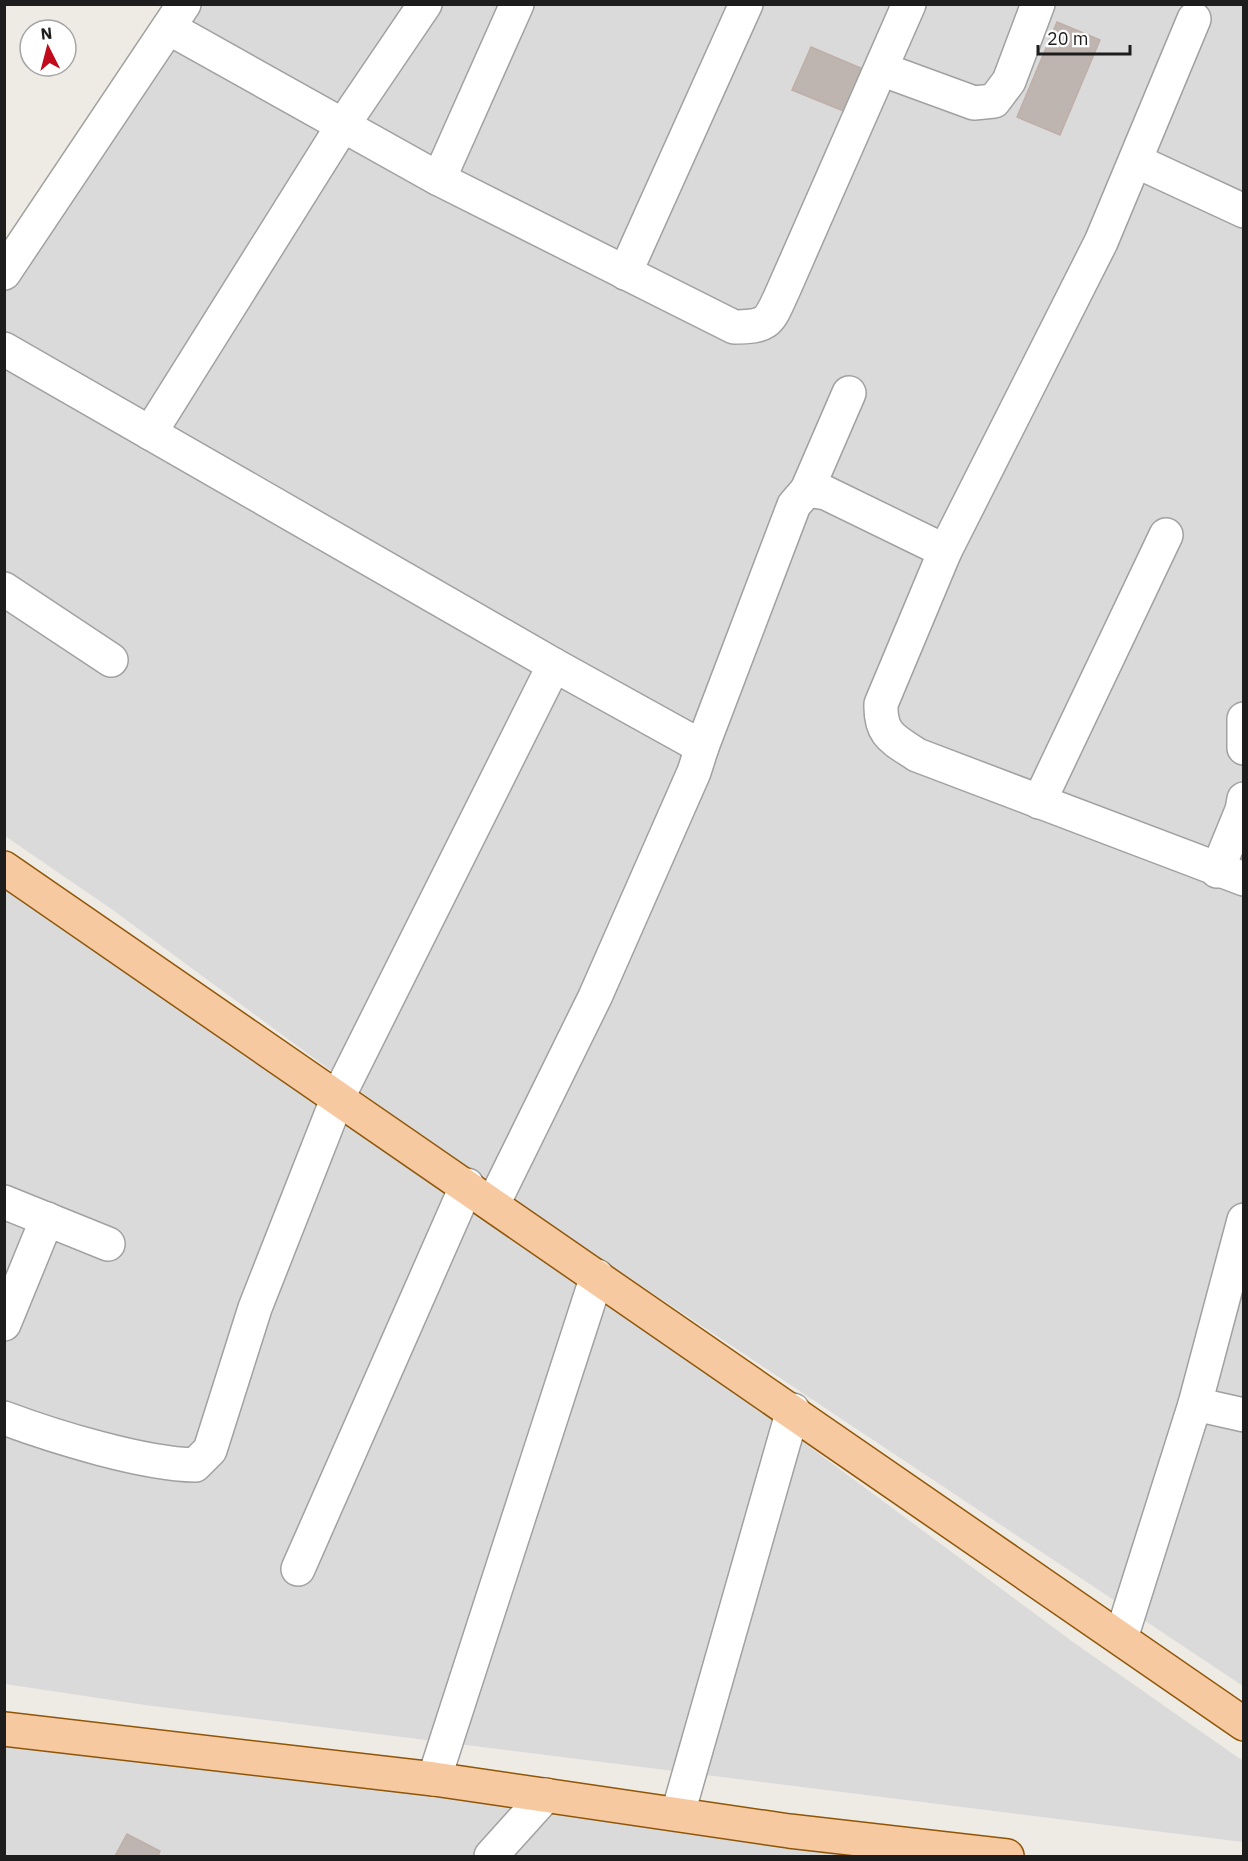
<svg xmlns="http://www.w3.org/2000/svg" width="1248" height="1861" viewBox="0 0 1248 1861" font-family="'IBM Plex Sans',sans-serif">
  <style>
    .residential { fill: #dbdada }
    .building { fill: #beb5b0; stroke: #bfafa7; stroke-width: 1.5 }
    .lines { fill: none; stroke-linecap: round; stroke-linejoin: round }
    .minor-casing { stroke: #a1a1a1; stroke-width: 36 }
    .major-casing { stroke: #8f5607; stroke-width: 36 }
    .minor { stroke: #fff; stroke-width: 33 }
    .major { stroke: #f7c9a0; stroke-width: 33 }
  </style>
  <rect width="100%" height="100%" fill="#eeeae4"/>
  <g class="residential">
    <polygon points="201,5 1243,5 1243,1686 517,1203 330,1070 110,908 5,836 4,281 186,30"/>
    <polygon points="4,883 756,1407 1073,1642 1243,1761 1243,1842 145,1705 5,1684"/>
    <polygon points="5,1736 958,1856 5,1856"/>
  </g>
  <g class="building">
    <polygon points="1057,22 1100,40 1060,135 1017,117"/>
    <polygon points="811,47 865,70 846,112 792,90"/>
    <polygon points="127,1834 160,1851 158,1856 115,1856"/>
  </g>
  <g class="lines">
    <defs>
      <g id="minor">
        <path d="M1194,19L1101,242L945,551L881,704C880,735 893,739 917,755L1244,879"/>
        <path d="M169,28L439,179L734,327C770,327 769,321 783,291L909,4"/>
        <polyline points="881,69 974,103 994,101 1009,81 1038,4"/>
        <polyline points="1136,161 1244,211"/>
        <polyline points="439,179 517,4"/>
        <polyline points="4,273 184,4"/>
        <polyline points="625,273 746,4"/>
        <polyline points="4,349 554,665 702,747 794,505 807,490 826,493 945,551"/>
        <polyline points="150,433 343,125 425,4"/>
        <polyline points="807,490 849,393"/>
        <polyline points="4,589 111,660"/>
        <polyline points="1244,719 1244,748"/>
        <polyline points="1039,802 1166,535"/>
        <polyline points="1217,871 1242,810 1244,799"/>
        <polyline points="4,1202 108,1244"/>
        <polyline points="493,1204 595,997 694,772 702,747"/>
        <polyline points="4,1324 47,1219"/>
        <polyline points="1195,1404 1244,1415"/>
        <path d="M4,1418C55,1437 143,1464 195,1465L210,1450L255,1308L338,1097L554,665"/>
        <polyline points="298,1569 467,1185"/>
        <polyline points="1121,1638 1195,1404 1244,1220"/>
        <polyline points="434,1779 597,1276"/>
        <polyline points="678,1813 793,1410"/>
        <polyline points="491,1856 546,1795"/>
      </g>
      <g id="major">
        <polyline points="4,868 1244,1724"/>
        <polyline points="4,1729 434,1779 789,1831 1007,1856"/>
      </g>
    </defs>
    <use href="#minor" class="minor-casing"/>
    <use href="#major" class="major-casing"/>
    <use href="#minor" class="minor"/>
    <use href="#major" class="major"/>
  </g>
  <rect width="1248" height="1861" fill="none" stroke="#1d1d1d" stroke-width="12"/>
  <g transform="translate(48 48) rotate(354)"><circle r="28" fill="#ffffff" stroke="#a5a5a5" stroke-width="1.5"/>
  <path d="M0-4.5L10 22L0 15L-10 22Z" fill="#c10a1a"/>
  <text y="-9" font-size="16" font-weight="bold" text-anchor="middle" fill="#1d1d1d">N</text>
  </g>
  <path d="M1038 45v9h92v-9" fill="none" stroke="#1d1d1d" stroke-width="3"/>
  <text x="1047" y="45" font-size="18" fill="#1d1d1d" stroke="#ffffff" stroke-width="4.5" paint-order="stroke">20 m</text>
</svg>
